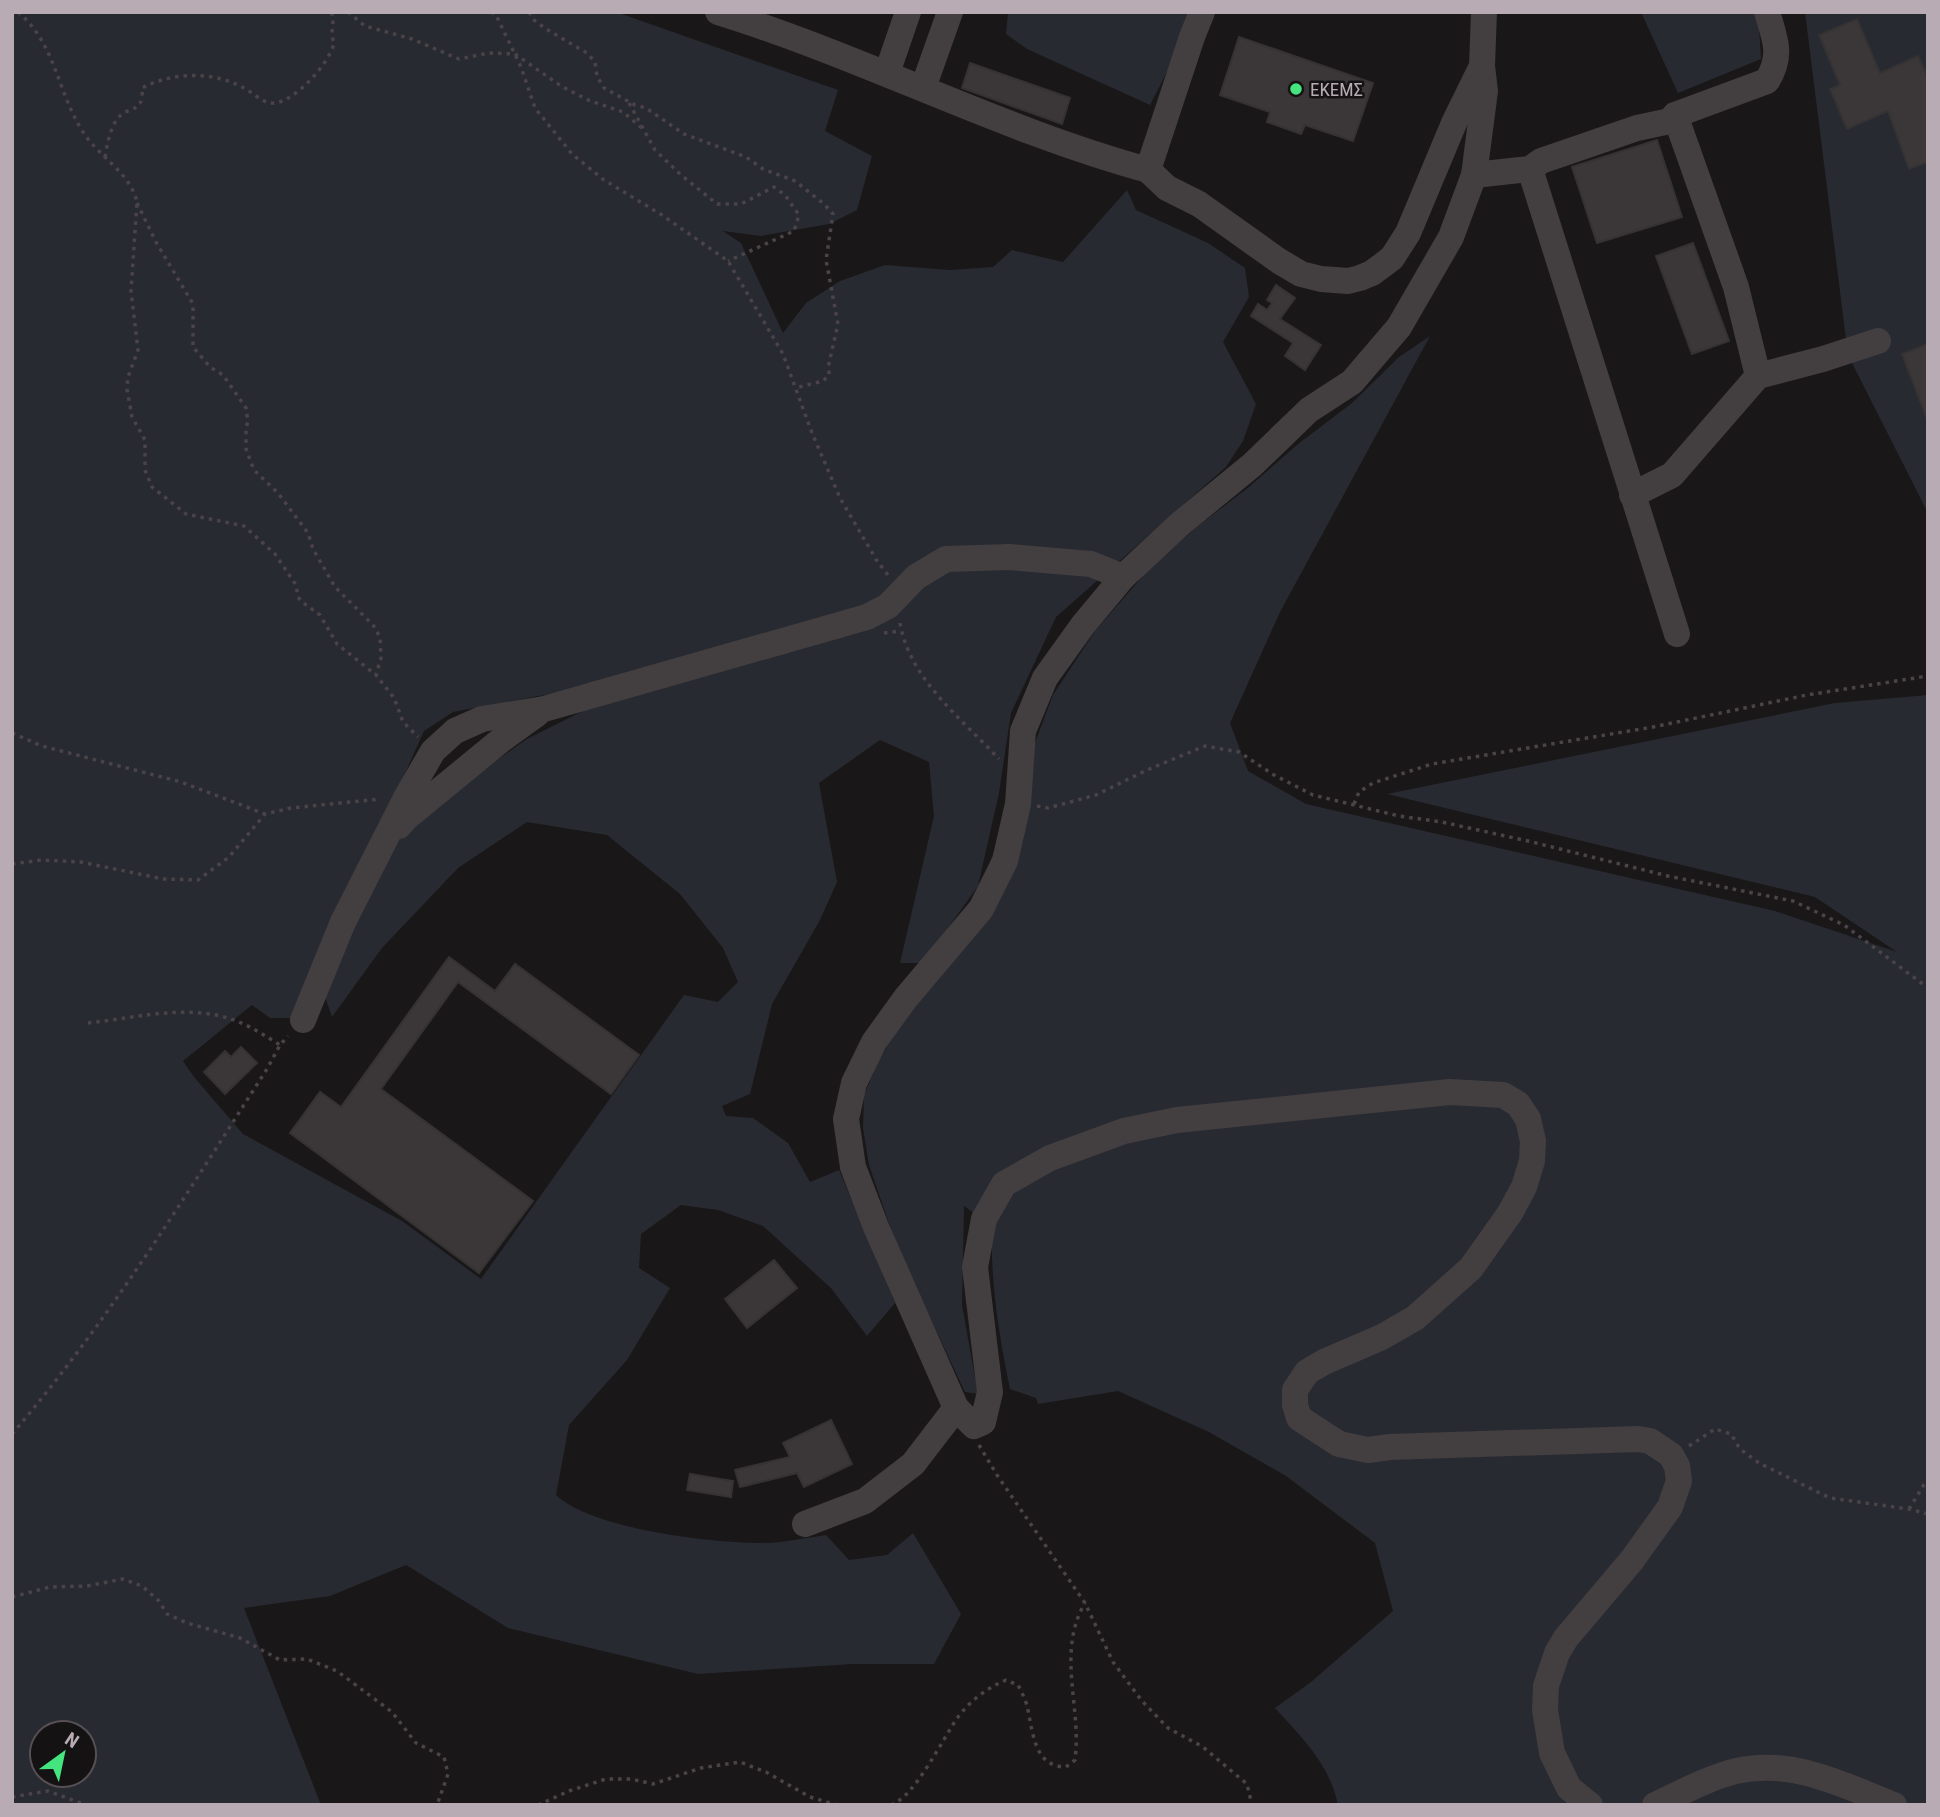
<svg xmlns="http://www.w3.org/2000/svg" width="1940" height="1817" viewBox="0 0 1940 1817" font-family="'Roboto Condensed',sans-serif">
  <style>
    .green { fill: #282a31; fill-rule: evenodd }
    .building { fill: #3b3739; stroke: #353233; stroke-width: 2 }
    .lines { fill: none; stroke-linecap: round; stroke-linejoin: round }
    .path { stroke: #4a4347; stroke-width: 3.5; stroke-dasharray: 3.5 5; stroke-linecap: butt }
    .minor { stroke: #433e40; stroke-width: 26 }
    .poi-dot { fill: #44e57f; stroke: #141213; stroke-width: 2.5 }
    .labels { text-anchor: middle; stroke-width: 5; stroke-linejoin: round; paint-order: stroke }
    .poi-label { font-size: 19px; fill: #b8abb3; stroke: #141213; text-anchor: start }
  </style>
  <rect width="100%" height="100%" fill="#191718"/>
  <g class="green">
    <path d="M12,12H616L838,90L825,131L872,156L857,210L829,224L761,236L723,231L741,243L783,333L806,303L840,281L885,265L950,270L993,267L1012,250L1063,262L1127,190L1136,210L1208,243L1245,268L1249,297L1223,342L1256,404L1243,441L1226,467L1056,617L1011,713L999,793L978,886L923,963H900L934,816L929,762L880,740L819,783L837,882L820,920L772,1004L750,1094L722,1106L726,1116L753,1118L788,1143L810,1182L839,1170L895,1303L867,1336L831,1288L763,1226L718,1210L681,1205L641,1234L639,1268L670,1288L627,1360L569,1425L556,1495C593,1529 706,1542 756,1543C779,1544 803,1538 826,1535L849,1560L887,1555L913,1533L961,1614L934,1664H853L698,1674L508,1628L406,1565L330,1596L244,1608L321,1805H12ZM581,688L585,710L527,739L448,794L389,849L324,994L332,1017L382,948L458,868L527,822L607,835L680,894L723,948L738,982L718,1002L684,995L481,1279L402,1221L243,1134L194,1077L183,1061L252,1005L270,1018H291L353,890L424,731L453,712ZM42,1733H84V1775H42Z"/>
    <polygon points="1008,12 1188,12 1170,66 1150,105 1027,49 1006,34"/>
    <polygon points="1641,12 1758,12 1761,59 1678,93"/>
    <polygon points="1805,12 1928,12 1928,513 1848,355"/>
    <path d="M1430,336L1280,612L1230,723L1248,771L1306,804L1775,911L1897,952L1815,897L1387,794L1835,703L1928,695V1805H1338C1329,1763 1303,1739 1275,1708L1311,1682L1393,1611L1375,1543L1286,1476L1209,1432L1118,1391L1038,1404L1036,1398L1010,1389C999,1335 990,1281 992,1226L964,1206L962,1305L978,1394L965,1392L897,1247L869,1165L863,1128L864,1095L878,1062L899,1026L953,961L1053,695L1095,631L1149,569L1198,526L1249,487L1298,444L1352,403L1399,357Z"/>
  </g>
  <g class="building">
    <polygon points="1857,19 1880,73 1918,56 1928,78 1928,162 1909,169 1888,111 1847,129 1830,89 1840,85 1819,35"/>
    <polygon points="1239,37 1373,83 1353,141 1305,125 1301,134 1267,122 1270,112 1220,95"/>
    <polygon points="970,63 1070,98 1062,124 962,88"/>
    <polygon points="1657,140 1682,217 1597,243 1572,167"/>
    <polygon points="1693,243 1729,341 1692,354 1656,256"/>
    <polygon points="1276,285 1295,298 1280,319 1321,345 1305,370 1285,356 1293,343 1251,316 1258,304 1267,310 1272,303 1267,300"/>
    <polygon points="1928,344 1928,419 1927,419 1902,354"/>
    <polygon points="449,957 495,991 515,964 639,1055 611,1094 458,982 381,1089 533,1201 479,1273 290,1133 320,1092 341,1107"/>
    <polygon points="241,1047 257,1063 225,1094 204,1072 225,1051 231,1057"/>
    <polygon points="774,1260 797,1288 747,1328 725,1299"/>
    <polygon points="831,1420 852,1464 804,1487 797,1473 740,1487 735,1470 790,1457 783,1443"/>
    <polygon points="690,1474 733,1481 731,1497 687,1490"/>
  </g>
  <g class="lines">
    <g class="path">
      <path d="M18,12C57,45 57,94 85,135C101,158 130,173 137,202L131,291L138,350L128,377L127,389L132,417L145,440V470L152,487L186,514L244,526L275,554L296,585L298,597L302,602L320,615L337,644L376,675L394,698L403,722L418,737"/>
      <polyline points="348,12 365,26 412,39 459,59 489,53 515,54 561,86 588,100 623,112 644,130"/>
      <polyline points="491,12 496,15 521,67 535,108 572,154 604,180 662,215 728,261 783,354 812,433 840,498 877,561 888,575"/>
      <polyline points="529,12 534,20 546,29 587,53 595,62 597,76 604,88 635,105 646,108 684,134 746,157 763,169 795,181 824,204 833,214 826,260 838,324 829,363 829,375 823,381 795,388"/>
      <polyline points="629,103 655,150 681,175 717,204 741,204 774,187 785,195 799,215 794,231 728,261"/>
      <path d="M105,157C107,145 110,129 117,119C129,104 144,115 142,88C172,72 212,71 242,87C251,91 260,101 270,103C292,106 330,63 334,43C329,31 336,22 331,12"/>
      <polyline points="137,203 156,242 193,304 193,347 210,367 223,375 246,408 248,422 246,427 246,449 254,470 278,493 308,533 313,549 335,587 373,625 380,637 381,658 376,675"/>
      <path d="M900,623C910,680 961,718 999,759"/>
      <polyline points="884,633 901,631"/>
      <polyline points="12,733 42,746 181,782 265,814"/>
      <polyline points="1354,804 1359,792 1373,783 1432,764 1653,727 1807,695 1928,676"/>
      <polyline points="1037,806 1048,808 1096,795 1147,770 1205,746 1239,752 1274,775 1313,795 1399,816 1442,822 1528,841 1668,876 1793,901 1844,925 1928,988"/>
      <polyline points="12,864 41,860 81,862 163,879 198,880 229,857 265,814 291,808 380,799"/>
      <path d="M88,1023C134,1018 186,1004 231,1019C249,1025 264,1035 280,1045"/>
      <path d="M12,1434C109,1321 187,1193 267,1069L280,1045L288,1036"/>
      <polyline points="979,1445 997,1475 1085,1603 1113,1662 1142,1701 1168,1728 1203,1747 1247,1784 1252,1805"/>
      <polyline points="1689,1446 1715,1429 1731,1434 1740,1449 1759,1463 1830,1498 1909,1509 1928,1514"/>
      <polyline points="1909,1509 1928,1478"/>
      <polyline points="12,1597 50,1587 87,1586 123,1579 142,1586 159,1601 167,1614 187,1623 240,1638 280,1660 307,1659 337,1671 392,1712 416,1743 444,1757 448,1774 437,1805"/>
      <polyline points="12,1797 48,1791 86,1805"/>
      <polyline points="538,1805 569,1791 606,1779 631,1779 653,1784 701,1768 740,1762 766,1772 810,1797 837,1805"/>
      <path d="M891,1805C915,1797 943,1738 958,1717C971,1700 987,1688 1006,1680L1018,1685C1021,1691 1025,1698 1027,1706C1033,1730 1033,1767 1066,1767L1075,1760C1082,1708 1056,1651 1085,1603"/>
    </g>
    <g class="minor">
      <path d="M718,12C864,57 1001,130 1148,170L1192,37L1202,12"/>
      <polyline points="1484,12 1482,66 1485,91 1474,175 1451,237 1399,327 1352,382 1309,410 1252,465 1180,524 1123,577 1083,625 1045,678 1023,731 1018,804 1005,861 981,909 905,999 874,1042 854,1083 846,1119 853,1167 876,1227 956,1408 974,1426 983,1422 990,1392 975,1267 984,1219 1004,1184 1050,1158 1124,1131 1177,1120 1450,1092 1503,1095 1518,1104 1528,1119 1533,1141 1532,1161 1524,1187 1510,1213 1471,1268 1415,1318 1382,1337 1324,1362 1307,1372 1295,1390 1295,1405 1299,1418 1339,1444 1368,1450 1390,1447 1638,1439 1650,1441 1671,1455 1677,1466 1679,1481 1670,1507 1632,1560 1566,1638 1557,1653 1546,1686 1545,1710 1552,1753 1569,1788 1590,1805"/>
      <polyline points="887,73 908,12"/>
      <polyline points="923,88 950,12"/>
      <polyline points="1675,115 1736,287 1758,376"/>
      <polyline points="1530,169 1677,634"/>
      <polyline points="1148,170 1167,188 1199,204 1279,261 1301,274 1321,279 1348,281 1360,278 1372,273 1392,258 1408,233 1454,123 1481,68"/>
      <path d="M1474,175L1530,169L1541,161L1637,128L1670,121L1675,115L1767,81C1783,55 1775,39 1767,12"/>
      <polyline points="1632,495 1672,475 1758,376 1823,359 1878,341"/>
      <polyline points="399,826 406,818 501,740 537,714"/>
      <polyline points="303,1020 343,922 407,796 433,751 455,731 482,719 544,709 867,617 888,606 916,577 946,559 1009,557 1091,564 1123,577"/>
      <polyline points="805,1524 865,1501 913,1464 956,1408"/>
      <path d="M1655,1805C1681,1793 1708,1778 1736,1771C1792,1758 1843,1785 1894,1805"/>
    </g>
  </g>
  <circle class="poi-dot" cx="1296" cy="89" r="7"/>
  <g class="labels">
    <g class="poi-label">
      <text x="1310" y="96">ΕΚΕΜΣ</text>
    </g>
  </g>
  <rect width="1940" height="1817" fill="none" stroke="#b8abb3" stroke-width="28"/>
  <g transform="translate(63 1754) rotate(33)"><circle r="33" fill="#141213" stroke="#564f53" stroke-width="2"/>
  <path d="M0-5L12 26L0 18L-12 26Z" fill="#44e57f"/>
  <text y="-10" font-size="19" font-weight="bold" text-anchor="middle" fill="#b8abb3">N</text>
  </g>
</svg>
